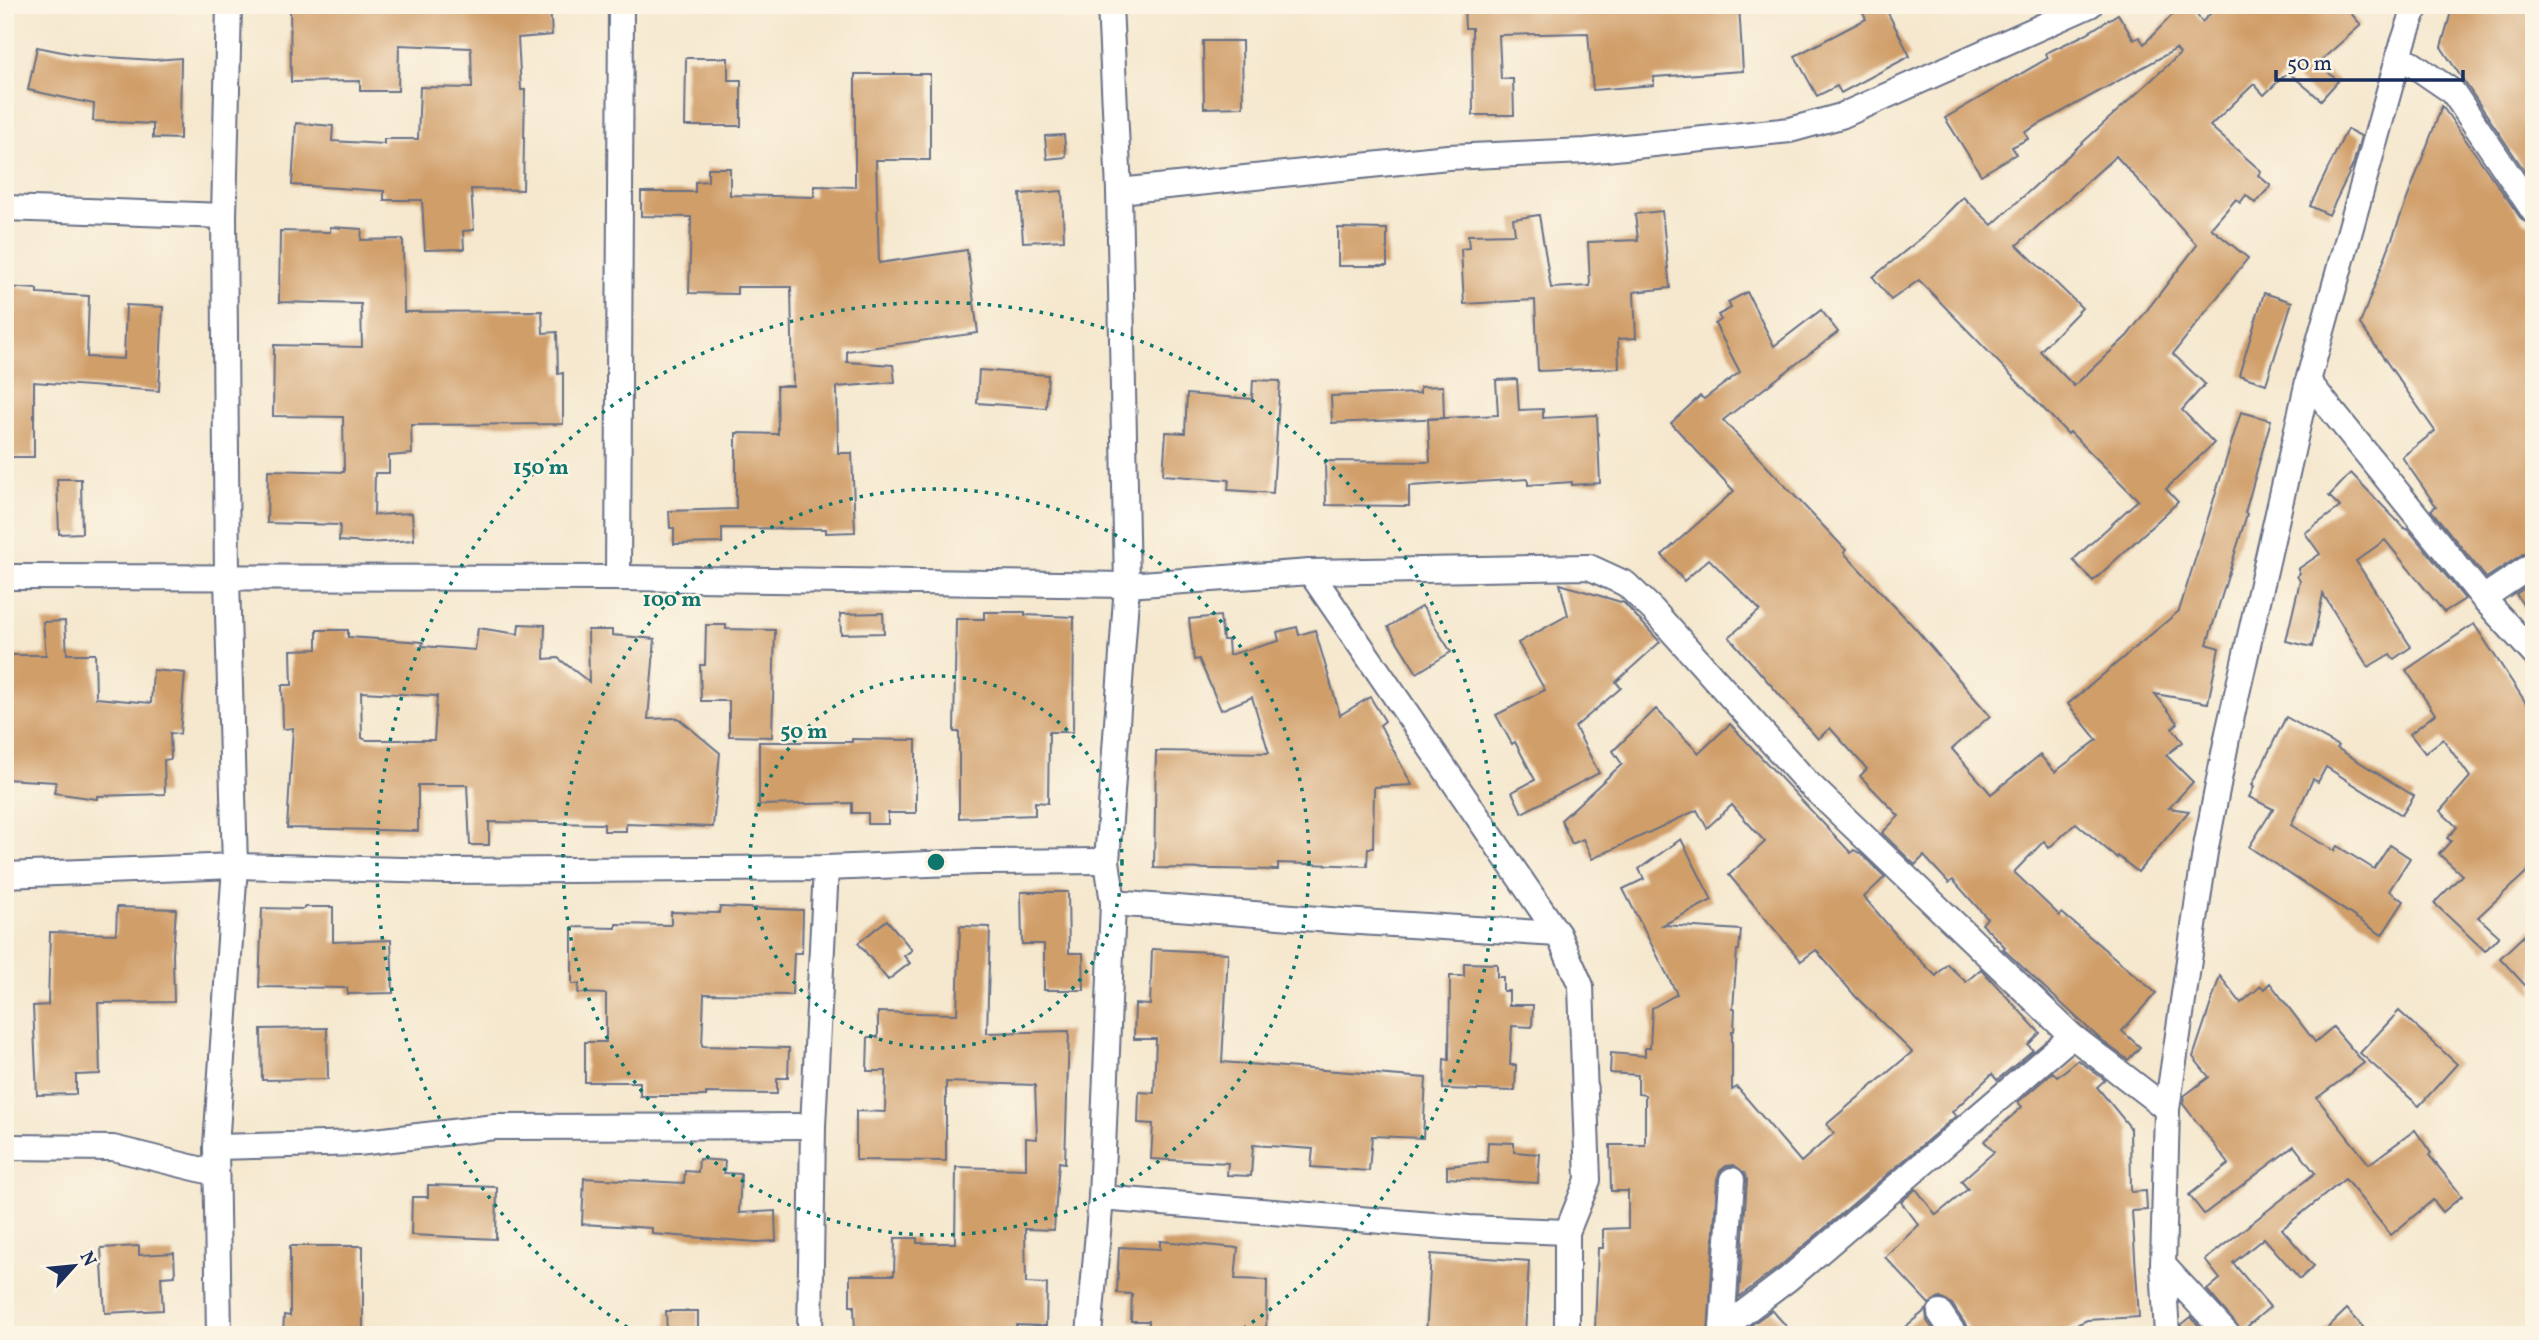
<svg xmlns="http://www.w3.org/2000/svg" width="2539" height="1340" viewBox="0 0 2539 1340" font-family="Vollkorn,serif">
  <style>
    .building { fill: #d09e69; fill-rule: evenodd }
    .lines { fill: none; stroke-linecap: round; stroke-linejoin: round }
    .street-casing { stroke: #677086; stroke-width: 28 }
    .street { stroke: #fff; stroke-width: 24 }
    .ring { fill: none; stroke: #0f766e; stroke-width: 3.5; stroke-dasharray: 3.5 7 }
    .centre { fill: #0f766e; stroke: #fcf5e5; stroke-width: 3.5 }
    .ring-label { font-size: 21px; text-anchor: middle; font-weight: bold; fill: #0f766e; stroke: #fcf5e5; stroke-width: 5; stroke-linejoin: round; paint-order: stroke }
  </style>
  <rect width="100%" height="100%" fill="#fcf5e5"/>
  <filter id="ink" filterUnits="userSpaceOnUse"><feTurbulence type="fractalNoise" baseFrequency=".0143" numOctaves="2"/><feDisplacementMap in="SourceGraphic" scale="14" xChannelSelector="R" yChannelSelector="G"/><feConvolveMatrix kernelMatrix="1 2 1 2 8 2 1 2 1" color-interpolation-filters="sRGB"/></filter>
  <filter id="wash" filterUnits="userSpaceOnUse"><feTurbulence type="fractalNoise" baseFrequency=".00686" numOctaves="4" result="noise"/><feDisplacementMap in="SourceGraphic" scale="28" xChannelSelector="R" yChannelSelector="G"/><feGaussianBlur stdDeviation="1.57" result="paint"/><feColorMatrix in="noise" values="0 0 0 0 0 0 0 0 0 0 0 0 0 0 0 0 0 1.4 0 .05"/><feComposite in="paint" operator="in"/></filter>
  <g filter="url(#wash)">
    <rect width="100%" height="100%" fill="#f5e8cf"/>
    <g id="blocks">
      <g class="building">
        <polygon points="290,5 431,5 431,9 491,8 491,5 550,5 552,35 518,38 521,90 525,90 523,190 471,189 474,230 463,231 464,249 425,250 422,200 384,200 384,191 292,185 296,123 333,126 332,141 384,144 384,139 418,139 420,87 472,88 471,48 399,45 398,91 360,91 360,81 291,82"/>
        <polygon points="1464,5 1739,5 1743,71 1654,77 1654,85 1593,90 1588,33 1499,35 1501,79 1513,79 1514,115 1473,115 1472,28 1465,28"/>
        <polygon points="1859,5 1884,5 1910,56 1841,93 1837,86 1817,96 1795,56 1866,19"/>
        <path d="M2182,5H2190L2202,22L2219,5H2344L2361,25L2318,63L2338,81L2321,100L2288,72L2264,95L2254,84L2210,126L2261,171L2258,175L2271,186L2255,203L2246,195L2240,203L2236,199L2211,228L2248,258L2173,354L2205,384L2182,410L2214,443L2166,489L2178,502L2093,581L2073,560L2138,500L2070,432L2068,434L1919,280L1891,300L1873,277L1925,235L1963,197L1992,225L2180,54L2176,49L2025,132L2028,139L2012,147L2016,154L1981,175L1945,118L2048,58L2046,53L2084,35L2118,14L2134,40L2139,37L2144,44ZM2116,156L2197,245L2127,336L2074,386L2040,351L2082,308L2017,245Z"/>
        <polygon points="2453,5 2534,5 2534,185 2441,47"/>
        <polygon points="1203,41 1242,41 1243,107 1204,108"/>
        <polygon points="37,47 77,55 154,60 181,58 180,139 153,138 153,124 93,121 94,104 28,90"/>
        <polygon points="686,58 728,58 728,80 741,80 741,126 685,126"/>
        <polygon points="855,74 930,74 930,160 876,160 879,263 967,250 978,333 847,351 847,362 893,365 895,382 837,387 838,453 852,453 855,532 826,533 826,529 722,528 722,543 674,544 674,528 670,528 669,511 736,509 736,433 778,434 777,386 793,386 791,287 737,287 737,294 689,293 691,217 641,216 641,192 695,192 695,182 708,181 708,168 730,168 730,195 814,197 814,186 855,187"/>
        <polygon points="2442,106 2522,220 2534,227 2534,549 2526,552 2486,578 2431,510 2436,506 2402,457 2435,431 2360,324"/>
        <polygon points="2347,129 2361,136 2353,165 2329,215 2310,206"/>
        <polygon points="1064,135 1066,157 1047,159 1045,136"/>
        <polygon points="1062,191 1064,240 1023,242 1020,194"/>
        <polygon points="1662,211 1670,288 1634,292 1636,338 1618,339 1619,368 1538,371 1535,300 1464,304 1461,249 1469,248 1468,235 1515,234 1513,219 1539,215 1551,288 1590,286 1588,242 1638,240 1635,214"/>
        <polygon points="330,227 362,229 361,240 403,239 404,312 542,311 543,333 557,332 558,374 563,373 563,424 411,425 412,454 389,456 389,473 375,473 374,515 412,513 414,540 367,543 339,541 340,525 267,523 268,470 344,472 343,417 273,416 274,345 362,347 361,304 279,302 280,231 330,232"/>
        <polygon points="1338,228 1387,229 1387,266 1338,266"/>
        <polygon points="5,287 37,289 37,293 89,296 87,357 124,359 126,305 163,307 159,391 34,382 34,457 5,457"/>
        <polygon points="1747,292 1774,346 1821,310 1838,332 1723,420 1846,550 1844,553 1915,628 1990,716 1952,749 1991,794 2040,755 2055,772 2097,740 2068,704 2179,611 2241,412 2271,420 2245,513 2247,514 2207,644 2219,648 2208,703 2155,694 2178,723 2172,728 2183,742 2166,755 2193,782 2169,808 2189,811 2138,872 2118,856 2117,858 2076,823 2049,848 2044,841 2014,872 2060,916 2062,913 2156,993 2122,1031 2140,1047 2128,1060 2102,1041 2003,949 2005,947 1982,924 1987,918 1953,880 1949,883 1924,856 1915,865 1882,833 1899,816 1860,776 1867,769 1830,728 1818,739 1729,637 1760,610 1709,559 1684,581 1662,555 1734,491 1671,423 1700,396 1704,399 1740,372 1715,324 1721,320 1718,315 1731,308 1728,302"/>
        <polygon points="2264,293 2292,302 2266,384 2239,375"/>
        <polygon points="979,370 1048,375 1046,408 977,403"/>
        <polygon points="1517,379 1519,410 1543,409 1543,418 1597,415 1600,483 1572,485 1572,482 1528,485 1528,479 1409,486 1409,506 1326,505 1325,461 1430,462 1428,419 1498,415 1496,380"/>
        <polygon points="1253,380 1280,381 1273,493 1228,490 1229,480 1163,475 1166,432 1185,433 1187,394 1252,399"/>
        <polygon points="1443,386 1444,418 1332,423 1331,396 1420,393 1420,387"/>
        <polygon points="2351,473 2404,528 2409,530 2465,599 2444,612 2385,540 2356,561 2411,647 2394,659 2390,654 2368,667 2323,594 2312,647 2286,641 2300,581 2297,576 2300,573 2298,569 2320,554 2305,533 2340,507 2329,496"/>
        <polygon points="57,479 81,479 82,533 59,534"/>
        <polygon points="2534,582 2534,622 2516,594"/>
        <polygon points="1560,584 1624,603 1660,642 1616,682 1621,688 1575,727 1599,773 1522,813 1512,792 1535,780 1515,742 1512,744 1496,715 1545,690 1518,643 1568,615"/>
        <polygon points="1422,606 1451,652 1417,673 1388,627"/>
        <polygon points="984,612 1025,612 1025,615 1074,617 1073,732 1049,732 1048,803 1035,802 1035,815 959,818 959,732 954,732 956,619 984,619"/>
        <polygon points="883,613 884,633 841,634 840,614"/>
        <polygon points="1220,616 1223,640 1228,640 1229,655 1279,641 1277,632 1297,627 1299,635 1315,630 1340,715 1370,697 1385,721 1380,725 1412,785 1374,787 1373,848 1368,848 1367,866 1278,863 1278,870 1154,868 1156,751 1269,753 1252,697 1221,710 1199,659 1194,660 1189,619"/>
        <polygon points="65,621 67,654 95,654 96,698 151,703 153,670 185,673 180,734 170,733 171,759 164,760 165,794 97,796 97,799 54,793 56,782 5,779 5,655 46,655 43,622"/>
        <path d="M519,624L545,625L544,659L558,658L589,682L588,630H612V635L655,639L648,719L678,718L720,753L713,827L626,824V831H604V824L489,822V845H470L467,785H418V831L287,828L293,728L283,729L282,685H292L291,650L317,649V630H348V637L423,642L422,646L475,650L478,628L518,634ZM361,692L437,696L434,740H366L362,738Z"/>
        <polygon points="2474,624 2534,715 2534,865 2478,917 2499,936 2485,951 2434,903 2462,875 2439,854 2451,841 2447,838 2457,827 2440,811 2470,777 2443,739 2425,753 2410,734 2435,714 2406,670"/>
        <polygon points="706,625 726,625 726,629 775,630 772,737 729,736 729,701 701,701 700,665 705,665"/>
        <polygon points="1656,709 1699,753 1730,724 1851,853 1854,850 1861,854 1885,877 1864,897 1904,944 1936,976 1947,964 1966,982 1981,969 2040,1033 2028,1045 2033,1050 1997,1080 1992,1074 1952,1112 1956,1116 1779,1267 1739,1297 1747,1180 1745,1173 1734,1165 1726,1166 1720,1171 1717,1179 1708,1335 1595,1330 1598,1248 1603,1248 1603,1229 1628,1228 1628,1191 1611,1191 1610,1145 1645,1145 1645,1095 1638,1094 1638,1075 1610,1073 1611,1053 1645,1056 1645,1048 1650,1048 1652,1008 1677,994 1623,889 1644,879 1639,869 1681,839 1712,900 1663,925 1741,930 1739,950 1737,950 1733,1009 1735,1009 1734,1031 1732,1031 1732,1090 1737,1087 1801,1162 1834,1133 1827,1124 1912,1052 1856,997 1816,950 1801,961 1729,875 1765,842 1732,805 1707,828 1697,810 1592,859 1583,839 1572,844 1561,820 1622,764 1613,751"/>
        <polygon points="2286,717 2338,746 2337,748 2414,796 2402,815 2326,767 2318,782 2313,779 2291,825 2334,851 2337,846 2374,869 2390,845 2410,858 2389,891 2404,901 2382,935 2249,847 2273,809 2249,797 2254,787 2252,785"/>
        <polygon points="852,739 916,740 916,813 888,813 888,824 868,824 868,813 852,813 852,803 759,805 759,742 852,742"/>
        <polygon points="1021,892 1068,892 1069,953 1083,953 1084,990 1044,990 1044,944 1022,944"/>
        <polygon points="117,907 176,909 173,954 174,1002 98,1003 100,1074 76,1075 76,1094 37,1095 33,1006 48,1005 50,932 116,934"/>
        <polygon points="304,907 333,907 333,942 391,940 393,993 348,994 347,988 259,987 262,908 304,909"/>
        <polygon points="720,907 803,910 802,953 794,953 792,995 704,994 702,1046 789,1048 788,1078 777,1078 777,1094 706,1093 706,1096 640,1096 640,1082 585,1082 585,1042 606,1042 606,994 578,993 579,984 572,984 572,927 616,928 616,924 671,925 671,912 719,913"/>
        <polygon points="887,920 912,950 904,956 910,963 888,980 858,943"/>
        <polygon points="960,926 990,927 987,1033 1069,1031 1065,1163 1059,1162 1054,1230 1025,1229 1026,1283 1047,1284 1046,1326 1016,1325 1016,1335 855,1335 854,1306 850,1306 850,1275 894,1275 895,1238 917,1238 917,1243 955,1243 956,1167 1026,1169 1026,1138 1037,1139 1035,1085 946,1082 946,1161 856,1160 856,1111 885,1112 886,1071 867,1071 868,1037 878,1037 878,1012 957,1014"/>
        <polygon points="2534,926 2534,995 2500,958"/>
        <polygon points="1152,949 1228,953 1222,1062 1426,1078 1423,1138 1372,1136 1369,1171 1311,1167 1313,1149 1253,1145 1251,1176 1227,1175 1228,1163 1151,1159 1153,1124 1138,1123 1139,1092 1154,1093 1156,1039 1134,1039 1135,1004 1150,1005"/>
        <polygon points="1464,963 1497,964 1497,977 1503,977 1503,991 1509,991 1509,1005 1533,1005 1532,1027 1512,1026 1510,1065 1516,1065 1515,1091 1443,1089 1444,1059 1449,1060 1450,976 1464,976"/>
        <polygon points="2220,976 2241,1003 2261,986 2264,989 2270,983 2315,1042 2333,1027 2364,1063 2317,1098 2369,1164 2415,1130 2431,1153 2429,1155 2462,1196 2443,1212 2433,1200 2391,1235 2345,1179 2282,1229 2314,1266 2300,1279 2264,1238 2233,1263 2270,1307 2242,1331 2207,1290 2220,1279 2205,1260 2315,1173 2294,1146 2204,1214 2189,1195 2229,1164 2183,1104 2184,1096 2209,1077 2193,1057"/>
        <polygon points="2399,1011 2457,1064 2419,1106 2360,1053"/>
        <polygon points="327,1028 328,1079 262,1080 261,1029"/>
        <polygon points="2078,1060 2105,1080 2097,1087 2130,1127 2131,1192 2146,1191 2147,1210 2132,1211 2139,1317 2087,1320 2055,1335 1970,1335 1967,1327 1952,1304 1940,1298 1929,1304 1885,1257 1919,1225 1901,1202 1916,1189 1936,1215 1968,1189 1961,1181 1994,1152 1984,1141 2022,1107 2018,1102 2053,1072 2057,1077"/>
        <polygon points="1488,1142 1514,1143 1514,1152 1540,1154 1538,1183 1447,1178 1447,1166 1487,1162"/>
        <polygon points="699,1159 725,1161 724,1173 741,1174 739,1213 775,1211 776,1241 756,1242 652,1234 652,1228 582,1224 584,1178 684,1183 685,1171 698,1172"/>
        <polygon points="428,1185 497,1187 496,1239 411,1235 412,1197 428,1197"/>
        <polygon points="1160,1241 1238,1248 1235,1279 1267,1280 1266,1335 1149,1335 1149,1321 1131,1321 1132,1294 1117,1293 1119,1247 1160,1249"/>
        <polygon points="139,1246 139,1255 174,1253 175,1276 161,1277 163,1310 105,1313 101,1248"/>
        <polygon points="290,1246 363,1246 363,1335 283,1335 284,1315 290,1316"/>
        <polygon points="1431,1254 1529,1261 1525,1335 1426,1335"/>
        <polygon points="2347,1309 2370,1335 2320,1335"/>
        <polygon points="1772,1310 1794,1335 1758,1335 1750,1326"/>
        <polygon points="1926,1310 1927,1321 1937,1335 1895,1335"/>
        <polygon points="666,1311 698,1311 698,1335 667,1335"/>
        <polygon points="2191,1317 2207,1335 2182,1335 2181,1325"/>
      </g>
    </g>
  </g>
  <g filter="url(#ink)">
    <use href="#blocks" fill-opacity="0" stroke="#677086" stroke-width="2"/>
    <g class="lines">
      <defs>
        <g id="street">
          <polyline points="2399,55 2453,92 2534,212"/>
          <polyline points="1119,191 1448,157 1586,151 1790,130 1841,116 2090,5"/>
          <polyline points="5,208 224,216"/>
          <polyline points="2308,381 2483,598 2534,654"/>
          <polyline points="1310,572 1558,934 1581,986 1588,1180 1567,1232 1567,1335"/>
          <polyline points="5,577 618,578 1127,585 1310,572 1589,567 1626,584 1653,610 1806,781 2072,1036 2167,1109"/>
          <polyline points="618,578 621,5"/>
          <polyline points="2483,598 2534,564"/>
          <polyline points="5,875 235,866 445,871 826,868 979,862 1107,861"/>
          <polyline points="1113,903 1343,921 1558,934"/>
          <polyline points="5,1147 113,1148 215,1173"/>
          <polyline points="216,1147 358,1143 495,1127 813,1126"/>
          <polyline points="1101,1198 1469,1228 1567,1232"/>
          <polyline points="2163,1265 2228,1335"/>
          <polyline points="1940,1313 1955,1335"/>
          <polyline points="1722,1329 1788,1279 2072,1036"/>
          <polyline points="219,1335 216,1147 235,866 227,578 224,216 229,5"/>
          <polyline points="810,1335 813,1126 826,868"/>
          <polyline points="1089,1335 1101,1198 1113,903 1107,861 1127,585 1119,191 1110,5"/>
          <polyline points="1723,1335 1722,1329 1732,1180"/>
          <polyline points="2167,1335 2163,1265 2167,1109 2205,852 2228,733 2308,381 2399,55 2416,5"/>
        </g>
      </defs>
      <use href="#street" class="street-casing"/>
      <use href="#street" class="street"/>
    </g>
  </g>
  <g class="ring">
    <circle cx="936" cy="862" r="186"/>
    <circle cx="936" cy="862" r="373"/>
    <path d="M636 1333A559 559 0 1 1 1236 1333"/>
  </g>
  <circle cx="936" cy="862" r="10" class="centre"/>
  <g class="ring-label">
    <text x="541" y="474">150 m</text>
    <text x="672" y="606">100 m</text>
    <text x="804" y="738">50 m</text>
  </g>
  <rect width="2539" height="1340" fill="none" stroke="#fcf5e5" stroke-width="28"/>
  <g transform="translate(74 1266) rotate(63)" stroke="#fcf5e5" stroke-width="5" paint-order="stroke">
  <path d="M0-5L12 26L0 18L-12 26Z" fill="#1b2f5e"/>
  <text y="-10" font-size="19" font-weight="bold" text-anchor="middle" fill="#1b2f5e">N</text>
  </g>
  <path d="M2276 70v10h187v-10" fill="none" stroke="#1b2f5e" stroke-width="3.5"/>
  <text x="2287" y="70" font-size="21" fill="#1b2f5e" stroke="#fcf5e5" stroke-width="5" paint-order="stroke">50 m</text>
</svg>
